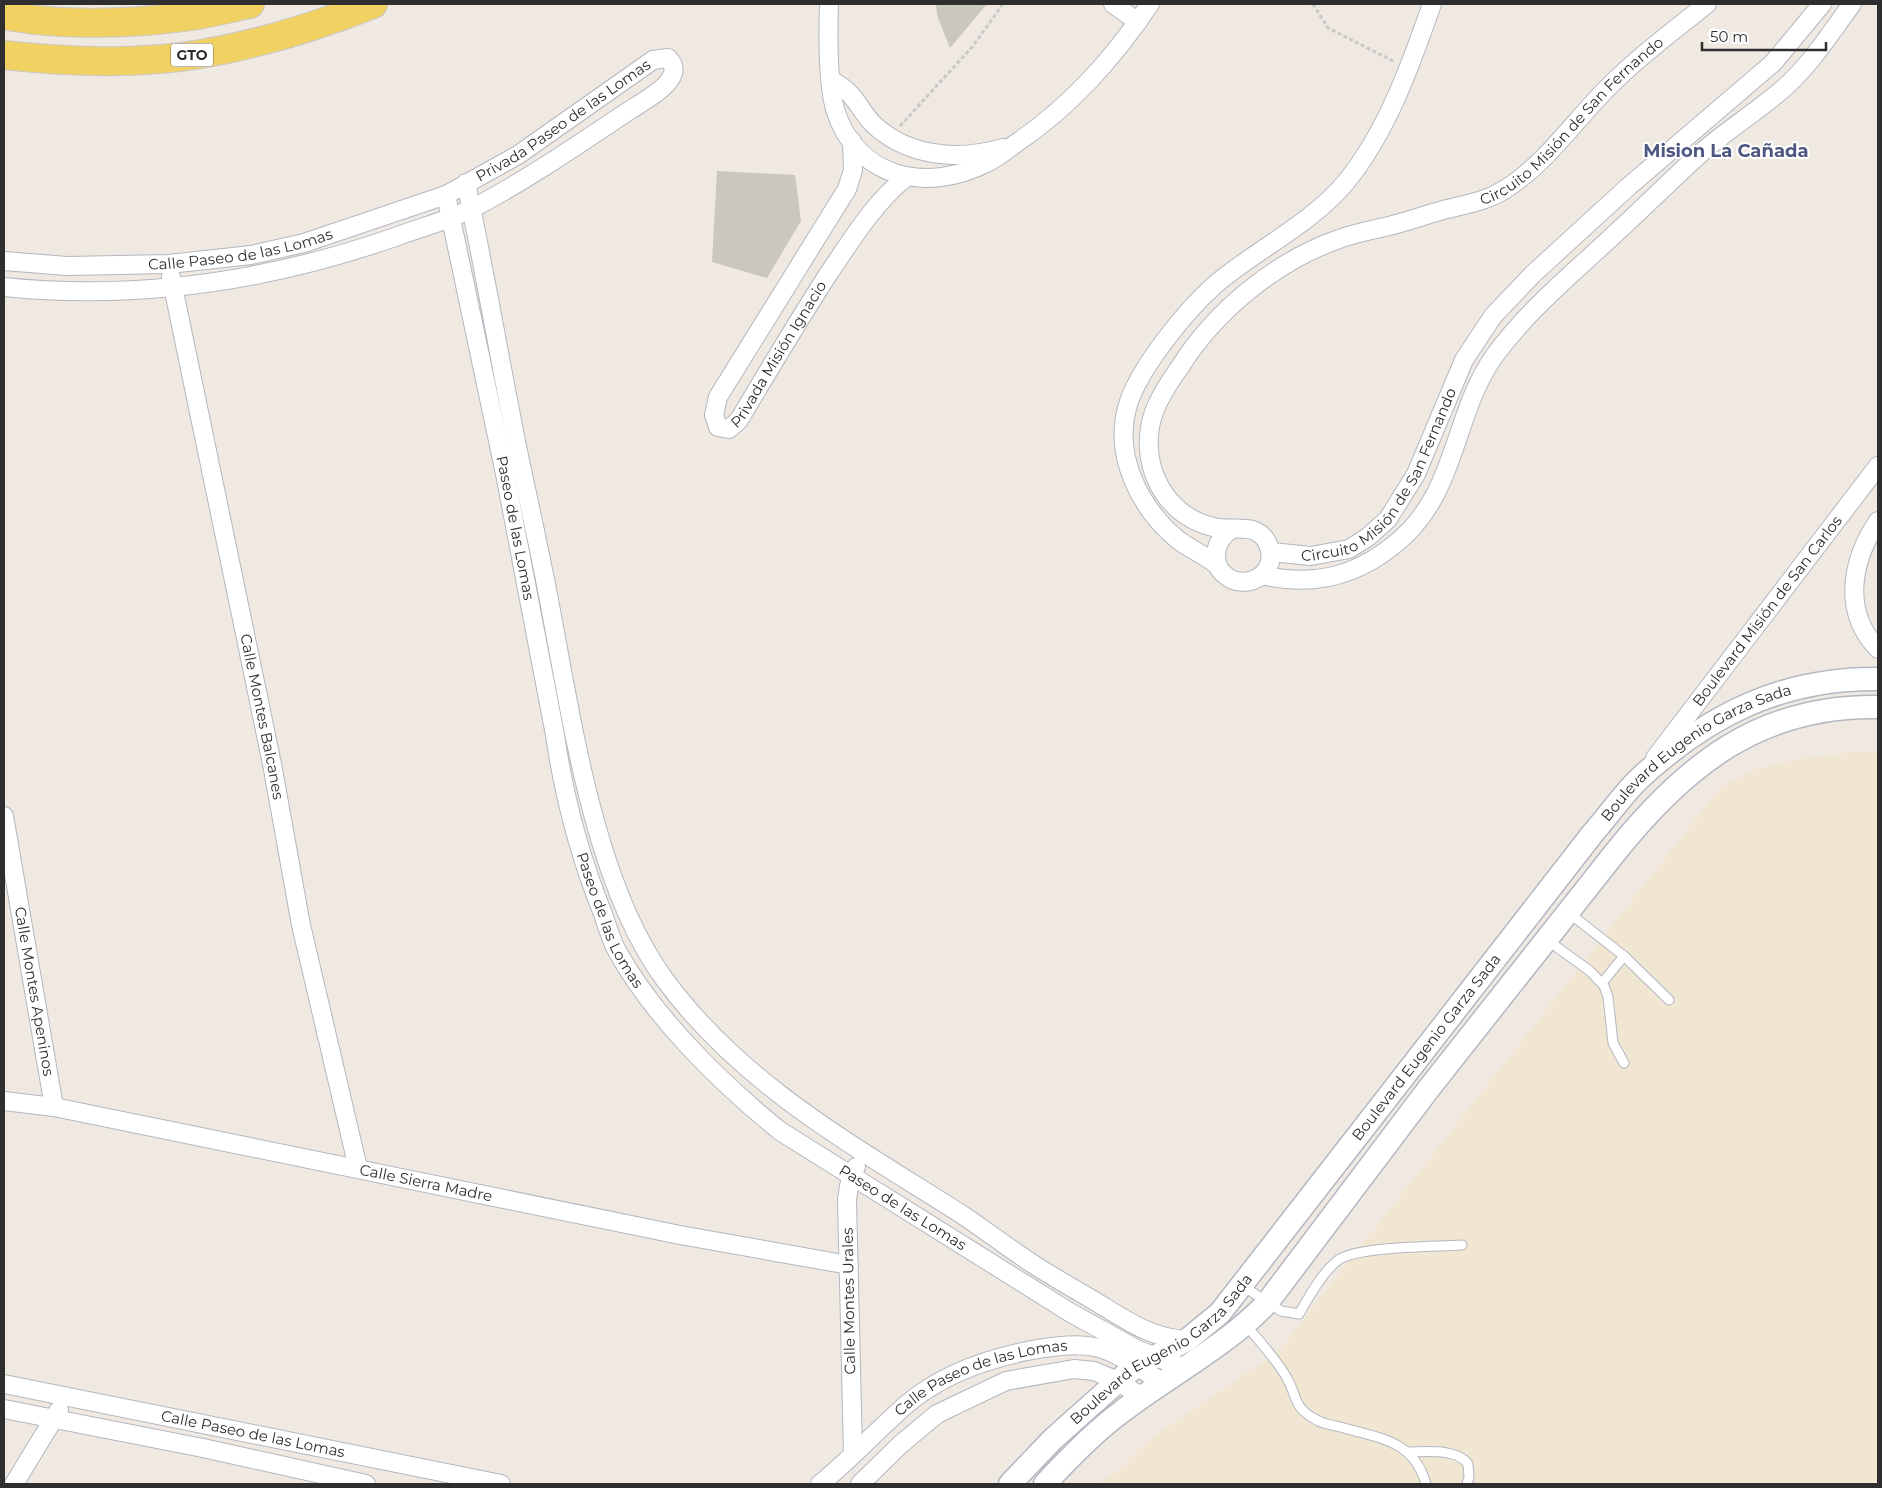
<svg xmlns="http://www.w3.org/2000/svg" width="1882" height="1488" viewBox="0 0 1882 1488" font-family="Montserrat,sans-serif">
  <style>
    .education { fill: #f0e6d1 }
    .building { fill: #cbc7bf }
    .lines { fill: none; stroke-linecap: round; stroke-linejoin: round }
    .service-casing { stroke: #b4b7c1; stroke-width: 11 }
    .minor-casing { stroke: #b4b7c1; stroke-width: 20 }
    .tertiary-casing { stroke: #b4b7c1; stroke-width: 25 }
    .primary-casing { stroke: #c9c9c9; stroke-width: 30 }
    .path { stroke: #c9c9c9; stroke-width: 3; stroke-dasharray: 4 2.5; stroke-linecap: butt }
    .service { stroke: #fff; stroke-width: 9 }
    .minor { stroke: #fff; stroke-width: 18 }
    .tertiary { stroke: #fff; stroke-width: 22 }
    .primary { stroke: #f2d163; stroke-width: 28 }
    .labels { text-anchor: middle; stroke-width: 4; stroke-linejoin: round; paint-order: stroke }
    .shield { fill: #fff; stroke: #6d6d6d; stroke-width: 1 }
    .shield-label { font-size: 14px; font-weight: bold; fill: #2e2e2e }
    .street-label { font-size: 15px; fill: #2e2e2e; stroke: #fff }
    .quarter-label { font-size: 18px; font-weight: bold; fill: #4d5680; stroke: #fff }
  </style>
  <rect width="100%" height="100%" fill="#efe9e1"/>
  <polygon class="education" points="1858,751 1878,751 1878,1484 1098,1484 1122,1467 1140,1448 1168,1426 1278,1352 1720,788 1755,769 1800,759"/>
  <g class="building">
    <polygon points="936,4 987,4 950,48 937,15"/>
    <polygon points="717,171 795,175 801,221 767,278 712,262"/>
  </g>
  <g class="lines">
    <defs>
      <g id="service">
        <polyline points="1569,913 1624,956 1669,1000"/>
        <polyline points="1547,940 1590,971 1604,986 1608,997 1613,1043 1624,1063"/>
        <polyline points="1602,983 1624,956"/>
        <path d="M1243,1286L1281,1311L1299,1314C1309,1297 1321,1274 1337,1261C1355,1246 1435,1247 1462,1245"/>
        <path d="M1246,1325C1259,1341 1279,1362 1288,1380C1297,1397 1294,1408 1315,1419C1322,1424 1332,1425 1340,1427C1379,1438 1414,1440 1426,1484"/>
        <path d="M1408,1452C1425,1452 1457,1448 1468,1464L1469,1477L1467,1484"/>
      </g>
      <g id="minor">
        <path d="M829,4C828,34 827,80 835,109C856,179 927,193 986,163C997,158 1005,151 1015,144C1071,106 1112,60 1150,4"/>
        <polyline points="1113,4 1138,22"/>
        <path id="s1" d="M1432,4C1411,64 1387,132 1346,182C1311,224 1259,248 1217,283C1187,309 1137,370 1127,408C1114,457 1140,508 1177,539C1188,548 1201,553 1213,562C1225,571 1213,564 1224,574C1237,587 1260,583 1268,567C1272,559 1271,550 1267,542C1255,521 1233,532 1213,527C1162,515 1137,460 1154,412C1160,396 1170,381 1180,367C1215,311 1276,261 1339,239C1355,233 1372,230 1389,226C1409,221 1428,214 1447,209C1468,204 1486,201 1504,190C1541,167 1567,131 1596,100C1629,64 1669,34 1707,4"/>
        <path d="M832,80C837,84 843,87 847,91C857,100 863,114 873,124C908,157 958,161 1003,148"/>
        <path id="s2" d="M852,141L853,170L847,189L718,397L714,415L718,427L729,429L739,420C768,371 797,323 827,276C851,241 872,205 905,178"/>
        <path d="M466,183C485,272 500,362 518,451C528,499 539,547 548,595C571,713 593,883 665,980C743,1086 855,1146 964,1216C988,1232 1011,1250 1036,1266C1055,1278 1074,1289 1093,1300C1123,1318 1151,1339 1187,1340"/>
        <path id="s3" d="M446,195L505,474L555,735C564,797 580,857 603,914C607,926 611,939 616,949C653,1017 721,1083 780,1131L1071,1313L1138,1350L1185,1368"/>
        <path id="s4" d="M4,261L67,266L169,264L251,255L304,243L446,195L518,155L653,60L668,58C689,78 645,100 630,110C579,144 527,180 473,208C450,220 422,227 398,236C270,281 140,301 4,287"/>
        <path id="s5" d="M171,277L272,764L301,925L358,1168"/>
        <path d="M1878,521C1851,561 1842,612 1878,649"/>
        <path id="s6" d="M1271,552L1311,556L1349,549L1368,537L1388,519L1416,474L1464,360L1493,316L1533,274L1628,187L1773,63L1822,4"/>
        <path d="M1217,564C1214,549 1218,540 1230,530"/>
        <path d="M1262,575C1312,587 1355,577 1395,544C1458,494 1452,415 1495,355C1526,313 1566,279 1604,244C1637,214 1669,182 1702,152C1726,131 1753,114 1777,94C1808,69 1829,35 1852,4"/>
        <path id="s7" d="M1655,758L1878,466"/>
        <path id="s8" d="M4,816L54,1107"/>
        <path id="s9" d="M4,1101L54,1107L680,1235L849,1265"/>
        <path id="s10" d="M4,1384L501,1484"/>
        <polyline points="4,1409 203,1448 366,1484"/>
        <polyline points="853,1453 847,1199 851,1175 856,1167"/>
        <polyline points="14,1484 59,1410"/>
        <path id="s11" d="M820,1484C850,1460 877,1430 907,1404C941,1375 983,1360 1027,1351C1049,1347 1073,1343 1095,1347C1118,1352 1142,1371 1163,1382"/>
        <polyline points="860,1484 901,1444 937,1414 1006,1381 1074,1369 1094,1371 1118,1381 1141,1397"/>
      </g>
      <g id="tertiary">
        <path id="s12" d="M1010,1484L1053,1439L1118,1381L1135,1367L1187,1340L1220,1313L1593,833C1609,815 1623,794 1640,778C1709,714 1783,678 1878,679"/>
        <path d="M1045,1484C1068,1459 1093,1433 1120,1413C1169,1375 1224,1348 1267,1303L1430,1087L1614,854C1685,765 1760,705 1878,707"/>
      </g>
      <g id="primary">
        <path d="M4,15C58,26 128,24 183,17C205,15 228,8 250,4"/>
        <path d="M4,55C68,62 137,65 201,54C259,44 318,26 373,4"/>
      </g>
    </defs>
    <use href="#service" class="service-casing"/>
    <use href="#minor" class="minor-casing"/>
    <use href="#tertiary" class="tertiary-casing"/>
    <use href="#primary" class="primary-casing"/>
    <g class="path">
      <polyline points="1313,4 1328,28 1393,61"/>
      <polyline points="900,126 973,46 1003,4"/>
    </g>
    <use href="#service" class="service"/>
    <use href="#minor" class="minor"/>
    <use href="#tertiary" class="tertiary"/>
    <use href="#primary" class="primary"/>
  </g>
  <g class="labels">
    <rect class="shield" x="171" y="43.5" width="42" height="23" rx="4"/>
    <g class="shield-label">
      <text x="192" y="60">GTO</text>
    </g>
    <g class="street-label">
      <text dy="5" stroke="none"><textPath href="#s1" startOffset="1536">Circuito Misión de San Fernando</textPath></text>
      <text dy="5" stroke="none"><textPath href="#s4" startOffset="591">Privada Paseo de las Lomas</textPath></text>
      <text dy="5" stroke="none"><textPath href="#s4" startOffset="238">Calle Paseo de las Lomas</textPath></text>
      <text dy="5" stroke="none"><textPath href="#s2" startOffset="426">Privada Misión Ignacio</textPath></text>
      <text dy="5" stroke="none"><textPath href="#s6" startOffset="152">Circuito Misión de San Fernando</textPath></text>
      <text dy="5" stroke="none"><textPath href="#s3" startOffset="340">Paseo de las Lomas</textPath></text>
      <text dy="5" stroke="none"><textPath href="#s7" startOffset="185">Boulevard Misión de San Carlos</textPath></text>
      <text dy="5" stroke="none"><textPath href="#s5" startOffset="449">Calle Montes Balcanes</textPath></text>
      <text dy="5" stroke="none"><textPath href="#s12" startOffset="1014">Boulevard Eugenio Garza Sada</textPath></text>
      <text dy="5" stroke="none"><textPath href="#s3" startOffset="745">Paseo de las Lomas</textPath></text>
      <text dy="5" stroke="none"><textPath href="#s8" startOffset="178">Calle Montes Apeninos</textPath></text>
      <text dy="5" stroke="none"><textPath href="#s12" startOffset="609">Boulevard Eugenio Garza Sada</textPath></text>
      <text dy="5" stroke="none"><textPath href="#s9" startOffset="430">Calle Sierra Madre</textPath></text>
      <text dy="5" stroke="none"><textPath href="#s3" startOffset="1165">Paseo de las Lomas</textPath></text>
      <text transform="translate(849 1301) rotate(-91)" y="5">Calle Montes Urales</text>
      <text dy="5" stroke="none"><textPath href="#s12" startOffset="204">Boulevard Eugenio Garza Sada</textPath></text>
      <text dy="5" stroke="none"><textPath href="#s11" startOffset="198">Calle Paseo de las Lomas</textPath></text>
      <text dy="5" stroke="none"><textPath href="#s10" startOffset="254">Calle Paseo de las Lomas</textPath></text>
    </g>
    <g class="quarter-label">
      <text x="1726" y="157">Mision La Cañada</text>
    </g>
  </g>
  <rect width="1882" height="1488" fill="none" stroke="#2e2e2e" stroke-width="10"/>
  <path d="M1702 42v8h124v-8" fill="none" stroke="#2e2e2e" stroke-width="2.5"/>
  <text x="1710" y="42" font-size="15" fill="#2e2e2e" stroke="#ffffff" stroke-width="4" paint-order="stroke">50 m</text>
</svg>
